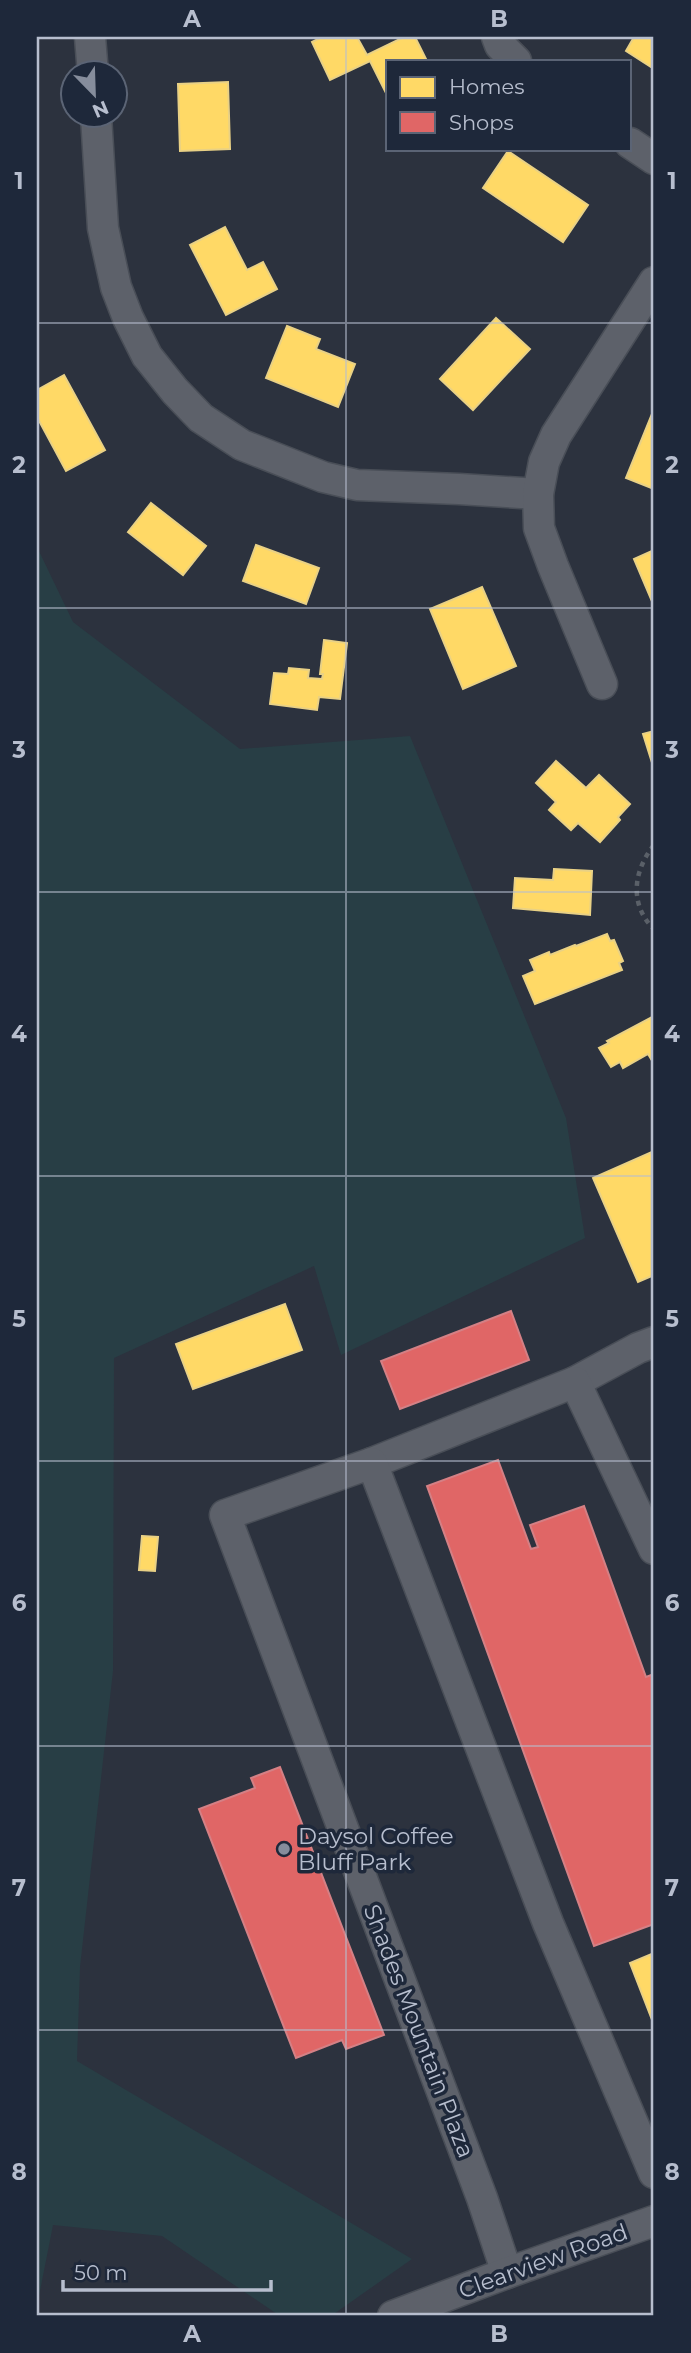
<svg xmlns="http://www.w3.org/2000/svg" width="691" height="2353" viewBox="0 0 691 2353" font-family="Montserrat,sans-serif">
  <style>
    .green { fill: #283e45 }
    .homes { fill: #ffd966; stroke: #e9d185; stroke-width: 2 }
    .shops { fill: #e06666; stroke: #d48085; stroke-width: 2 }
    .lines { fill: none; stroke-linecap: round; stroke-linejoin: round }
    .minor-casing { stroke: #494e57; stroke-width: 33 }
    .path { stroke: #5a6068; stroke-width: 4.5; stroke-dasharray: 5 5; stroke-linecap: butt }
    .minor { stroke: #5d616a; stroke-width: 30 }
    .grid { fill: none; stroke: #b7bece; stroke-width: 2; stroke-opacity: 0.55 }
    .poi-dot { fill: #868d9c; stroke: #1e283a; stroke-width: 2.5 }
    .labels { text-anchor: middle; stroke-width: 7; stroke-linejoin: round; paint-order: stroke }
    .poi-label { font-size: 23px; fill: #b7bece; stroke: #1e283a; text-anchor: start }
    .street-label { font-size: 23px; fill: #b7bece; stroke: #1e283a }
    .neatline { fill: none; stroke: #b7bece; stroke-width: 2.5 }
    .grid-label { font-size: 23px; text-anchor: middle; font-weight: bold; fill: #b7bece }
  </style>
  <rect width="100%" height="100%" fill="#2c323e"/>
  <polygon class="green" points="37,547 73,622 240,749 410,736 566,1118 585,1238 341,1355 314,1266 114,1358 113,1671 80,1967 77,2061 412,2259 331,2316 280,2316 162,2236 53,2225 37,2306"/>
  <g class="homes">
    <polygon points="322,37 357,37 367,55 404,37 415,37 427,61 388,61 388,97 370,61 330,80 312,42"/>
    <polygon points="634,37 654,37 654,69 626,51"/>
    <polygon points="228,82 230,149 180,151 178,84"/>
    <polygon points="508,151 588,205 563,242 483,188"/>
    <polygon points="225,227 247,270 263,262 277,289 226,315 190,245"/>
    <polygon points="496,318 530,349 473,410 440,379"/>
    <polygon points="287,326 320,339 316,349 355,364 338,407 266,378"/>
    <polygon points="64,375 105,450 66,471 37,417 37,390"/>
    <polygon points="652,414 654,415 654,489 626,478"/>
    <polygon points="151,503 206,546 183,575 128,532"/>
    <polygon points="256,545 319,568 306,604 243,581"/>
    <polygon points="654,550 654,606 634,559"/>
    <polygon points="482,587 516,666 463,689 430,609"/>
    <polygon points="324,640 347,643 340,699 319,697 317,710 270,704 274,673 288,674 289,668 309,670 308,678 322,679 323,674 320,674"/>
    <polygon points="654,731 654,769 643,734"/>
    <polygon points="556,761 586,788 599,775 630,804 618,817 620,820 600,842 578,823 571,830 549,810 556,802 536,783"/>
    <polygon points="554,869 592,871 590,915 513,908 515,878 553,880"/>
    <polygon points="607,934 610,941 614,940 623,961 619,963 622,970 535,1004 523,976 535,971 530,960 549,952 550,955 575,945 576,946"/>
    <polygon points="654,1016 654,1064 648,1054 623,1068 620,1062 611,1067 599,1048 609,1043 607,1041"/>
    <polygon points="654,1151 654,1275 638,1282 593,1178"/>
    <polygon points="285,1304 302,1350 193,1389 176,1344"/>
    <polygon points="142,1536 158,1537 155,1571 139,1570"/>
    <polygon points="654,1953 654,2025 630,1963"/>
  </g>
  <g class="shops">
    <polygon points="511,1311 529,1360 400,1409 381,1361"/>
    <polygon points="498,1460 531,1549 538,1547 530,1525 584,1506 646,1677 654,1674 654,1924 594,1946 427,1486"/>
    <polygon points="280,1767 384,2035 346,2049 342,2040 296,2058 199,1809 255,1788 251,1778"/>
  </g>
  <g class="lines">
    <defs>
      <g id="minor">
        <polyline points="90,37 93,74"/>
        <polyline points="497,37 500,45 516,61"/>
        <polyline points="96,116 103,228 116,287 128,318 147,356 175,391 201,418 242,445 323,477 357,485 459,489 538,494"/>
        <polyline points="630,143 654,159"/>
        <polyline points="602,684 553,566 539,528 538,494 544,462 556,435 654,282"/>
        <polyline points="575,1382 638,1348 654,1342"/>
        <polyline points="372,1463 575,1382 654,1549"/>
        <polyline points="507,2273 482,2198 225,1515 372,1463 548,1923 654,2173"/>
        <polyline points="393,2316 507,2273 654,2221"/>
      </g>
    </defs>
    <use href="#minor" class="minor-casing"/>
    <path class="path" d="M654,845C633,871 629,905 654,929"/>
    <use href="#minor" class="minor"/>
  </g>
  <path class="grid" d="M346,37V2316M37,323H654M37,608H654M37,892H654M37,1176H654M37,1461H654M37,1746H654M37,2030H654"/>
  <circle class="poi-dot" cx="284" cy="1849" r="7"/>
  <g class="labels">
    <g class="poi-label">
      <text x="298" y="1844">Daysol Coffee<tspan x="298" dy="26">Bluff Park</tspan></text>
    </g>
    <g class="street-label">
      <text transform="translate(419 2031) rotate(69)" y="8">Shades Mountain Plaza</text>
      <text transform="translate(543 2261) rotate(-20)" y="8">Clearview Road</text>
    </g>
  </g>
  <rect width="691" height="2353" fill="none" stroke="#1e283a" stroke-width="77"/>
  <rect x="386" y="60" width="245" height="91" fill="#1e283a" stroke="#5b6475" stroke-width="2"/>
  <rect x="400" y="77" width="35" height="21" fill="#ffd966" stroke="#5b6475" stroke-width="2"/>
  <text x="449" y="94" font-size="21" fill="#b7bece">Homes</text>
  <rect x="400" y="112" width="35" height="21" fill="#e06666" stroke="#5b6475" stroke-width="2"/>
  <text x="449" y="130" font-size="21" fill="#b7bece">Shops</text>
  <g transform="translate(94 94) rotate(157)"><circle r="33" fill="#1e283a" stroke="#5b6475" stroke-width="2"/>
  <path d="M0-5L12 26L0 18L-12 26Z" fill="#868d9c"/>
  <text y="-10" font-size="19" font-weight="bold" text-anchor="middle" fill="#b7bece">N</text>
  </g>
  <path d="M63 2280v10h208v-10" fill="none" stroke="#b7bece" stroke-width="3.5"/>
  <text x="74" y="2280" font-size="21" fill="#b7bece" stroke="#1e283a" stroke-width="5" paint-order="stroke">50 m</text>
  <rect x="38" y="38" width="614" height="2276" class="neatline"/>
  <g class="grid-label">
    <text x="192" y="27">A</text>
    <text x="499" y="27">B</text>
    <text x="19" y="189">1</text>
    <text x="672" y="189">1</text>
    <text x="19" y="473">2</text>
    <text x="672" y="473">2</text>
    <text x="19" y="758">3</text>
    <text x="672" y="758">3</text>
    <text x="19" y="1042">4</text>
    <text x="672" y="1042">4</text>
    <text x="19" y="1327">5</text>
    <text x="672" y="1327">5</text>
    <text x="19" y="1611">6</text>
    <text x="672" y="1611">6</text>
    <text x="19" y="1896">7</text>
    <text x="672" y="1896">7</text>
    <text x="19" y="2180">8</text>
    <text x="672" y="2180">8</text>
    <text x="192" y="2342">A</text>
    <text x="499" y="2342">B</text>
  </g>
</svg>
